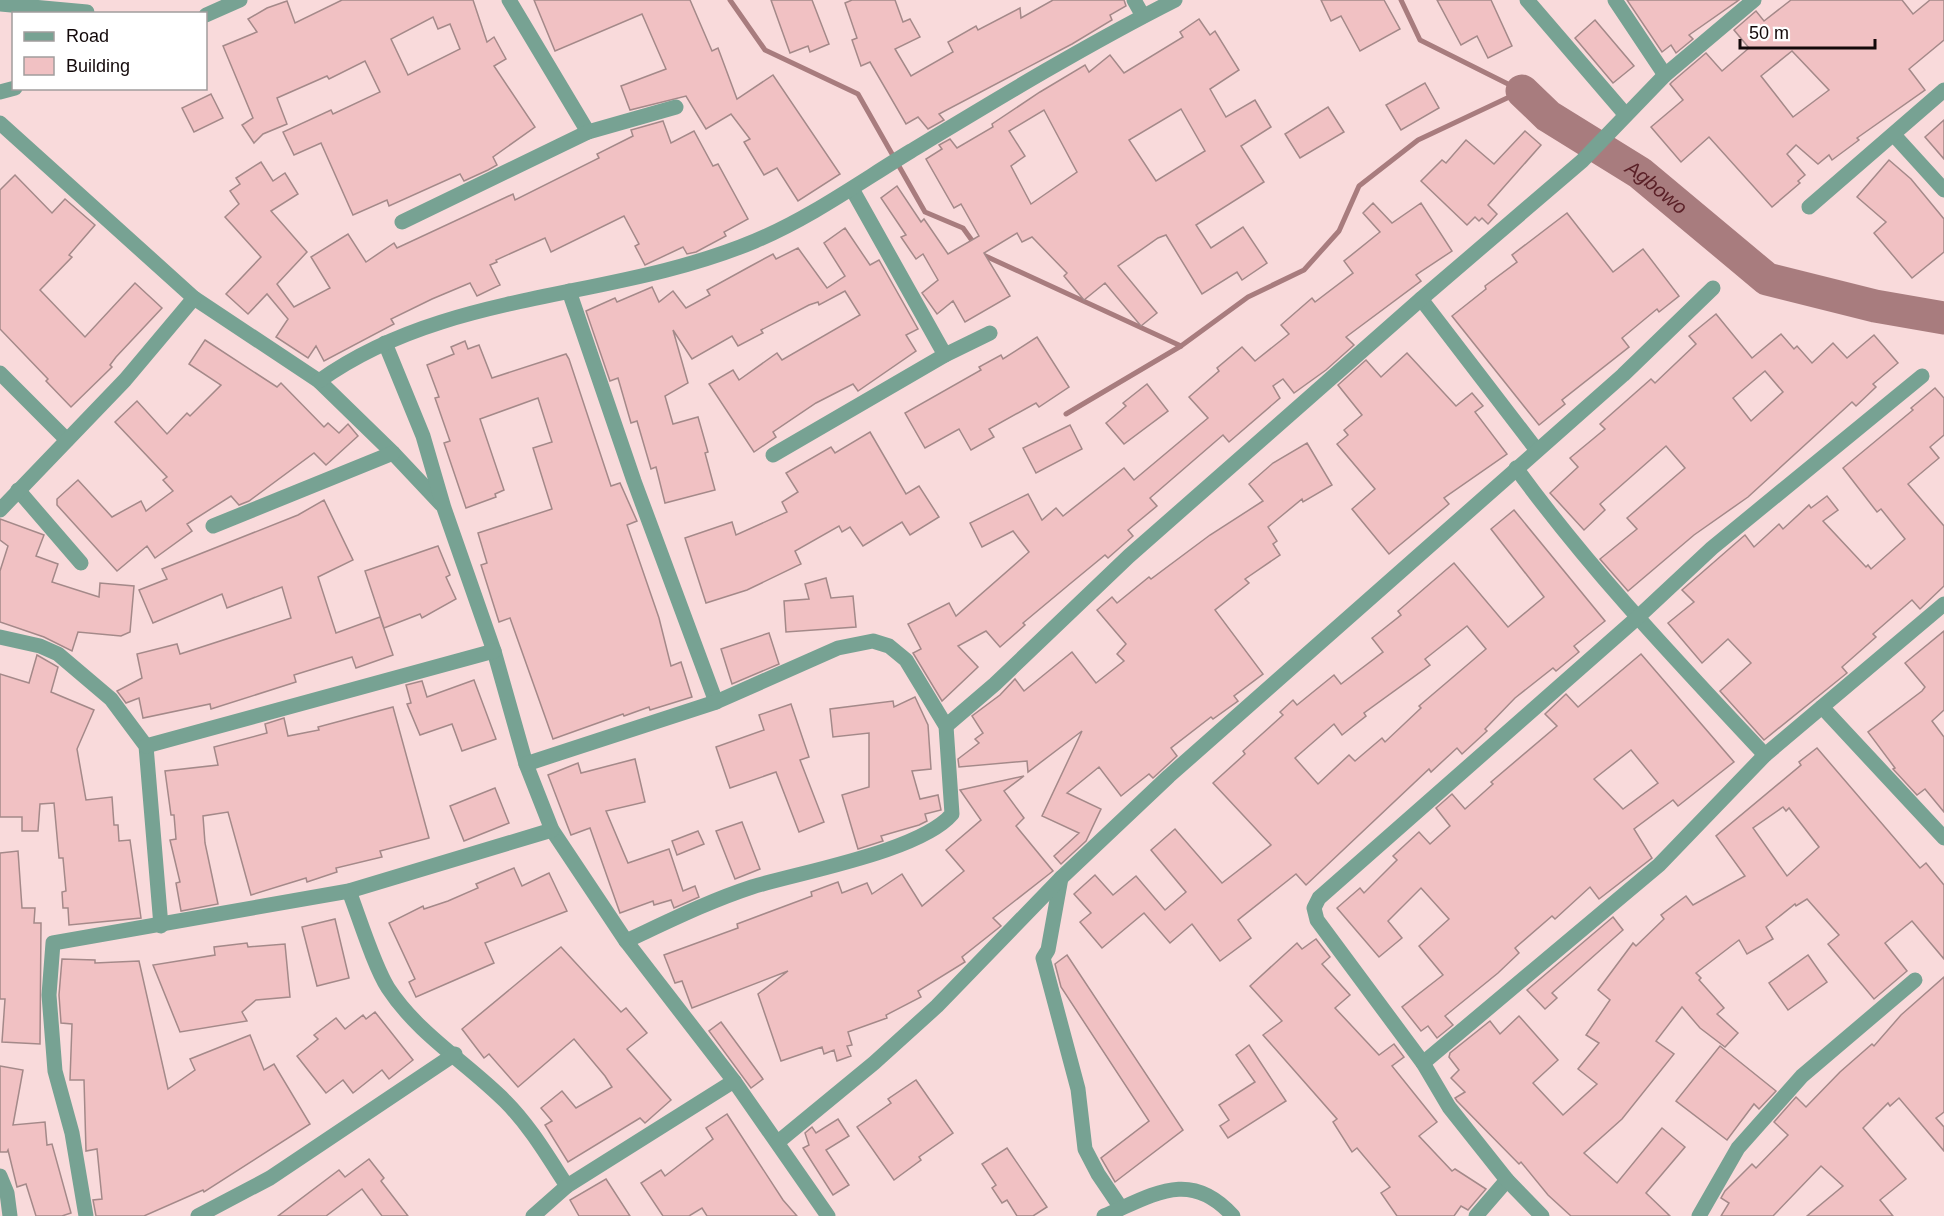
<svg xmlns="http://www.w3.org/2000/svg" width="1944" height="1216" viewBox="0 0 1944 1216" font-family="Helvetica,sans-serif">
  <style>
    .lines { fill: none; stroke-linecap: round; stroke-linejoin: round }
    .stream { stroke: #a87c7e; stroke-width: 5 }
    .river { stroke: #a87c7e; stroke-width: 33 }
    .building { fill: #f1c1c3; stroke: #a48989; stroke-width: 1.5; fill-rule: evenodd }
    .street { stroke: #77a293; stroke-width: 15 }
    .labels { text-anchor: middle; stroke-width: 4.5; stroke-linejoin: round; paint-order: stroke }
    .water-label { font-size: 20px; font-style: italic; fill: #5a2027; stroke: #fff }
  </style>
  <rect width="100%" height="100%" fill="#f9dadb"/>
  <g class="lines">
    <g class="stream">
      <polyline points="730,0 765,50 858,94 925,212 963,228 976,246"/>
      <polyline points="1401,0 1420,40 1522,91"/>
      <polyline points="981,254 1181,346"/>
      <polyline points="1066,414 1181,346 1248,297 1304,270 1339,231 1359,186 1418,140 1522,91"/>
    </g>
    <path class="river" id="s1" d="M1522,91L1548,116L1640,173L1767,279L1875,306L1944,318"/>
  </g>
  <g class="building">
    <path d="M342,0H473L487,42L494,37L506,59L494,66L535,127L493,157L497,165L488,170L464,181L460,174L389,206L387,200L353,215L321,143L294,155L283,132L331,110L333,114L380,92L365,61L329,79L327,76L277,98L287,124L263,134L254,143L242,125L253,118L223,46L257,32L248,19L267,8L287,1L295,23ZM433,17L438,29L450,24L460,49L408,75L391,39Z"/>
    <polygon points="534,0 690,0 712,51 718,48 737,99 773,75 840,174 798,201 777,168 764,175 744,142 750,139 731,114 706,129 686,96 630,110 621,86 666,69 642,14 555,51"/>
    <polygon points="771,0 812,0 829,44 810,52 808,46 790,53"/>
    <polygon points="852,0 895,0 903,22 910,19 920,37 895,49 911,76 953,52 948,42 976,26 978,30 1020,8 1021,18 1053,0 1124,0 1126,6 1110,15 1112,20 1072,44 939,114 944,120 928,129 918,117 906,124 870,62 861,66 852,40 857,38 845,3"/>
    <polygon points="1321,0 1384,0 1400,29 1360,51 1341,16 1331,21"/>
    <polygon points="1437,0 1491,0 1512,46 1488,58 1477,36 1461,45"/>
    <polygon points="1627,0 1739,0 1689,35 1693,39 1676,53 1671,45 1662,52"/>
    <path d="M1791,0H1902L1913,14L1930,0H1944V40L1909,69L1925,90L1857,138L1859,140L1832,160L1829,155L1818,164L1796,145L1787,154L1805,175L1798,181L1800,183L1772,207L1709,137L1681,162L1651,127L1683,100L1670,84L1672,82L1706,53L1722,71L1749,48L1734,30L1756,11L1764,21ZM1792,51L1829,90L1793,117L1761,76Z"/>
    <path d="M1199,19L1210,35L1215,31L1239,70L1210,89L1226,117L1255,100L1271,127L1241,146L1264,182L1196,225L1211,248L1243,227L1267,263L1242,280L1237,272L1202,294L1166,235L1158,238L1118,266L1157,313L1141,326L1105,283L1084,300L1064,276L1067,273L1032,237L1022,242L1017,233L984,253L1010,296L965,322L953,301L937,314L922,293L938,280L923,254L916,259L901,237L906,235L881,198L897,186L921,222L924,219L948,254L979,236L961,204L954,208L926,159L942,149L939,145L950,139L957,148L993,127L992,124L1040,92L1085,65L1089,72L1110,55L1124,73L1183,37L1180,32ZM1181,109L1205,151L1156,181L1129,140ZM1044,110L1077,172L1031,204L1011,166L1025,156L1009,131Z"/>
    <polygon points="1595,20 1634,66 1613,83 1575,38"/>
    <polygon points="1425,83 1439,108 1401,130 1386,105"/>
    <polygon points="211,94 223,118 194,132 182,108"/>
    <polygon points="1328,107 1344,132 1300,158 1285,134"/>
    <polygon points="1944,120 1944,159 1925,137"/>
    <polygon points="663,121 671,143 694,131 713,166 718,164 748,219 724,232 726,236 696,252 687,254 683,247 645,265 635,246 639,244 624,216 551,252 545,238 496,260 497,262 490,265 500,285 477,296 470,283 432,299 391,319 394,324 324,361 316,346 308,358 276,337 288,319 267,294 248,314 226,294 261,257 225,217 239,204 230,191 240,184 236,178 261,162 273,181 285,173 298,194 271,211 307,252 277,284 294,307 330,288 311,257 348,234 366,262 394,243 397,248 513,194 515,200 599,158 597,154 633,136 631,130"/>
    <polygon points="1525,131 1541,145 1488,205 1497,214 1488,224 1482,218 1479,221 1475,217 1467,225 1421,181 1442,160 1446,163 1466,140 1494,164"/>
    <polygon points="1889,160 1911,179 1944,219 1944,252 1912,278 1874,233 1886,222 1857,197"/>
    <polygon points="15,175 52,213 65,199 95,225 69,255 72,257 40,290 85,337 135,283 162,308 116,357 110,365 112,367 71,407 46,381 48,379 0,329 0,190"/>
    <polygon points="1373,203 1392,223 1421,203 1452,251 1416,275 1421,281 1346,337 1354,345 1326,370 1294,393 1283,379 1273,386 1280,398 1229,442 1223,435 1150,498 1157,506 1128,530 1133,536 1108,558 1105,555 1071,583 1023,623 1025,625 1000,647 986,631 958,646 978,667 942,701 913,653 921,649 908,624 949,603 956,616 1029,552 1013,531 982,547 970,523 1028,494 1042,520 1056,508 1063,516 1124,468 1134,480 1208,418 1189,397 1219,371 1217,368 1242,347 1255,361 1289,334 1281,325 1312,298 1315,302 1353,273 1344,261 1380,232 1363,213"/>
    <polygon points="1567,213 1613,272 1643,249 1679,296 1659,312 1657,309 1622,338 1629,347 1562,400 1565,404 1539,425 1452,316 1486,289 1485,286 1517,262 1512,255"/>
    <polygon points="845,228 870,265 879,260 918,329 906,335 916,351 858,391 853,384 816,403 773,432 776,437 754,452 709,384 733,370 739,380 777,353 782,360 860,315 845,291 819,305 818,302 809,305 761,330 763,333 738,346 732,336 692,359 673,330 688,383 665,396 673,424 698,417 708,452 705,453 715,490 665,503 656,467 651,469 637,421 631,423 618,378 610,381 586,311 615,298 617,302 652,287 659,302 673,291 686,308 710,295 707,290 749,267 773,254 776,259 798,248 827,288 845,276 824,243"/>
    <path d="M1716,314L1752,358L1781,334L1794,349L1797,346L1812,363L1833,343L1847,358L1874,335L1898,363L1873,384L1876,387L1856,406L1852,402L1748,497L1694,535L1628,591L1600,559L1637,529L1627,518L1685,468L1666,446L1600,504L1605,510L1584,530L1550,493L1578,467L1570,458L1605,429L1600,424L1651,379L1655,383L1696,344L1689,336ZM1765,371L1783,392L1751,421L1733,398Z"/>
    <polygon points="1037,337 1069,387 1039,407 1036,403 989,429 994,437 971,450 959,429 925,448 905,413 981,370 979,367 1001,355 1003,359"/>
    <polygon points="205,340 277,387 281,383 324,427 328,423 339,433 348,424 358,436 326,465 314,453 249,501 239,505 231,496 187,524 192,531 155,558 147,546 117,571 57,505 57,499 78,480 112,517 141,501 146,511 173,491 163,480 167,477 115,422 137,401 167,434 187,413 190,416 221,385 189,364"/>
    <polygon points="465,341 468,349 479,345 492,378 566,354 569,359 611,486 620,483 637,521 627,525 659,618 671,666 681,662 692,697 650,710 649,707 624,716 623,714 553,739 510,618 499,622 481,565 487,563 478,533 552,509 533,448 552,442 538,398 480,419 504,490 495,494 496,497 466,508 444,443 450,441 435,398 439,397 427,365 454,354 451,347"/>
    <polygon points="1407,353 1456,406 1472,393 1483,406 1475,412 1507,454 1444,498 1449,504 1389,554 1352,509 1375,489 1337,444 1348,435 1344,430 1362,415 1338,385 1366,360 1381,377"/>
    <polygon points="1147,384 1168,411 1124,444 1106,423 1126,406 1123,403"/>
    <polygon points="1935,388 1944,398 1944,435 1930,447 1939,458 1908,484 1944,526 1944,586 1920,609 1912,600 1873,634 1876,637 1842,667 1847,673 1764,740 1720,691 1751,663 1728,639 1702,663 1668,623 1694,602 1682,590 1745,535 1754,547 1779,524 1783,529 1809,505 1811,508 1827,496 1838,510 1823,521 1866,567 1868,565 1871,569 1905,539 1881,509 1877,512 1843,468 1913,410 1911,408"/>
    <polygon points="1070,425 1082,449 1036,473 1023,448"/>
    <polygon points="870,432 906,494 919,486 939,517 910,535 902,522 863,546 850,527 842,532 839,526 795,551 801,564 747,590 706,603 685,538 732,522 736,535 787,512 782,502 798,492 786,473 831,447 835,453"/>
    <polygon points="1307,443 1332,485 1303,502 1302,499 1268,527 1277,541 1273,544 1280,555 1245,579 1249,583 1215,610 1263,674 1234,696 1238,701 1213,719 1211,717 1171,748 1177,756 1153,778 1149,774 1121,796 1099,767 1067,793 1101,809 1086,841 1061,864 1054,856 1079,833 1042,816 1082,731 1028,772 1027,761 959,767 958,759 979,743 975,739 983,733 972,716 1000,695 1015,679 1024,691 1072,652 1096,683 1124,661 1117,654 1126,644 1097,610 1112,597 1117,603 1149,577 1151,579 1210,535 1263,501 1249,484 1273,463"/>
    <polygon points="324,500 353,560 318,577 336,633 380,617 393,655 356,668 352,657 294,675 296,682 211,709 210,704 143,718 139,698 126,703 117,691 142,678 137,654 177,644 180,654 291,618 282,587 227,608 222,594 153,623 139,590 167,579 162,569 298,515"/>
    <path d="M1514,510L1605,621L1574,646L1579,652L1556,671L1553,668L1515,698L1485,729L1487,731L1462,754L1457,748L1431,772L1429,769L1306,885L1296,874L1238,920L1251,938L1220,961L1192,924L1170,943L1144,913L1102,948L1080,922L1091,913L1074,894L1095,875L1113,895L1136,876L1165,910L1186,892L1151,850L1175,829L1222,883L1271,845L1213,783L1245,754L1243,751L1283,715L1280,712L1293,700L1297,705L1334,675L1341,684L1383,652L1372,638L1401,615L1398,611L1454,563L1508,627L1544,597L1491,529ZM1467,626L1486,649L1419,706L1421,708L1385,742L1382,738L1355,761L1349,755L1318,784L1295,758L1334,724L1342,735L1366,716L1364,713L1430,665L1425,659Z"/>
    <polygon points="0,519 44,535 36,556 58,564 52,582 99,597 100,583 134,586 130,632 121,636 78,632 72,651 44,637 0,622 0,571 8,546 0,540"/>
    <polygon points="438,546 450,575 446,577 456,599 422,618 420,614 384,628 365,571"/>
    <polygon points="826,578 831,598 853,596 856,627 786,632 784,601 809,599 805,584"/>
    <polygon points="1944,631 1944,710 1932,721 1944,737 1944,812 1925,789 1917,795 1893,769 1895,768 1868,732 1922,691 1925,687 1905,663"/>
    <polygon points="769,633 779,664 732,684 721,649"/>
    <path d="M1641,654L1734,762L1678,806L1673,800L1634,829L1652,858L1599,899L1590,887L1555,919L1552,916L1515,948L1519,953L1498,973L1445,1016L1453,1025L1437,1038L1428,1026L1421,1031L1402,1007L1443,975L1419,946L1449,919L1421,888L1388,921L1402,938L1379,957L1337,908L1360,888L1364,893L1397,860L1393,856L1419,832L1430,844L1450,826L1436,808L1452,794L1465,809L1493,784L1491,782L1557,726L1545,714L1566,694L1578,707ZM1631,750L1658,783L1623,809L1594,779Z"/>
    <polygon points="37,655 58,667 51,692 94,710 77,749 86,800 112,797 114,825 118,825 119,841 130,840 141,918 69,925 68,908 63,908 62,892 66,891 63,858 59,858 54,803 40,804 38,831 22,831 22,817 0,817 0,674 29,683"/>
    <polygon points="474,680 496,739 462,751 452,724 420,735 407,704 411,703 406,685 422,681 427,697"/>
    <polygon points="915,697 928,725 931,769 912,771 920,799 938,795 941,810 925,814 927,821 919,825 881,836 883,841 858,849 842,795 869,787 869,733 833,737 830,709 893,701 894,707"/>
    <polygon points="791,704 809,757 800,760 824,822 799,832 776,772 730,788 716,747 764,730 759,715"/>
    <polygon points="393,707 429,838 380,851 382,857 336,868 337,872 307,882 306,878 251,895 228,812 203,816 205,843 218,904 181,911 176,883 180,882 170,840 176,839 174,815 171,815 165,771 218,765 214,747 267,733 265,724 284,718 288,736 319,730 318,727"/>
    <path d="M1817,748L1920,868L1926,863L1944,885V959L1912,921L1885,943L1907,971L1874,999L1828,944L1839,935L1807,899L1796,906L1795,904L1766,927L1773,939L1747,954L1739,940L1696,973L1701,978L1699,980L1724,1008L1717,1014L1738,1033L1725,1047L1700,1028L1682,1007L1656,1041L1674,1054L1622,1119L1584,1153L1617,1183L1662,1128L1685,1147L1646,1193L1670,1216H1571L1548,1195L1521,1162L1519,1164L1457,1101L1455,1098L1465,1092L1451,1078L1459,1070L1449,1057L1450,1053L1490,1021L1500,1034L1519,1016L1558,1060L1533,1083L1563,1115L1597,1084L1578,1069L1599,1043L1586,1035L1610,1000L1598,990L1633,943L1636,946L1664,919L1661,915L1686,896L1693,905L1745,876L1716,836L1801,765L1799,762ZM1783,807L1786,811L1789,808L1819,847L1787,876L1753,828Z"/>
    <polygon points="635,759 645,802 606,811 628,863 669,849 683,891 695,886 699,897 674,908 671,900 654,905 653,901 620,913 590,828 571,835 548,775 578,763 581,773"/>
    <polygon points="1024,776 1004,791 1024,818 1016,826 1053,871 993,918 1001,926 962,957 965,962 918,991 921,997 886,1015 887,1018 848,1032 852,1045 847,1046 851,1056 837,1061 834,1050 824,1054 822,1047 781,1061 758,994 788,971 692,1008 682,981 675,983 664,955 738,928 737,924 812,896 811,892 838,882 842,893 867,883 872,894 902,874 922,906 964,871 946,850 981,820 960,790"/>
    <polygon points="495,788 509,823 464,841 450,806"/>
    <polygon points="742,822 760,869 735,879 716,831"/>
    <polygon points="698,831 704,844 677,855 672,841"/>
    <polygon points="18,851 22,908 35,908 34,923 41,923 40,1044 2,1042 5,999 0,999 0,853"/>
    <polygon points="514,868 522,886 549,873 567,911 485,943 494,963 416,997 409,982 415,979 389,923 423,906 424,909 448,901 478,888 476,884"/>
    <polygon points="1613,917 1623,930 1552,993 1557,998 1545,1009 1527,990"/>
    <polygon points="335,919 349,978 317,986 302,927"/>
    <polygon points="1316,939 1330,957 1322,964 1350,995 1335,1008 1379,1055 1394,1044 1404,1057 1392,1066 1437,1122 1419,1136 1452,1171 1455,1169 1486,1189 1468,1210 1461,1206 1454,1216 1397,1216 1381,1193 1390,1187 1357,1148 1352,1152 1333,1122 1337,1119 1263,1035 1282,1021 1250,986 1297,943 1302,949"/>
    <polygon points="247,943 248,947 285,944 290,997 256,1000 242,1012 247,1021 180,1032 153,965 215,955 214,947"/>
    <polygon points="561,947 621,1012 626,1008 647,1033 627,1049 671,1100 645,1123 640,1118 568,1162 545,1125 552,1121 541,1108 562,1091 576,1108 612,1087 605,1076 574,1039 518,1087 489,1054 484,1058 462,1029"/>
    <polygon points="1067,955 1183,1130 1115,1182 1101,1158 1149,1121 1061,987 1055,964"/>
    <polygon points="1808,955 1827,982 1788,1010 1769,983"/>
    <polygon points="62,959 95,960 95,963 139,961 168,1089 195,1070 190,1059 250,1035 264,1070 274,1064 310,1124 204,1192 203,1190 144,1216 96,1216 93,1200 102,1199 97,1149 86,1151 84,1080 70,1080 72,1024 61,1023 59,995"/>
    <polygon points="1944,977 1944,1112 1936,1118 1944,1127 1944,1151 1899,1098 1890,1106 1888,1103 1863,1128 1906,1179 1880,1200 1893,1216 1807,1216 1843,1186 1821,1166 1773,1216 1721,1216 1729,1203 1721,1198 1725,1191 1752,1164 1756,1168 1788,1135 1774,1122 1796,1097 1806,1107 1840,1072 1872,1044 1874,1046 1901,1015"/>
    <polygon points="375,1012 413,1060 389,1079 382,1070 353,1093 343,1080 326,1093 297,1056 318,1039 314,1035 336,1018 345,1029 363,1015 366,1019"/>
    <polygon points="721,1022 763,1079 751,1088 709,1031"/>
    <polygon points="1249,1045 1286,1101 1228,1138 1220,1126 1229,1120 1219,1105 1255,1082 1236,1055"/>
    <polygon points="1720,1046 1776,1091 1759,1109 1754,1104 1727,1140 1676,1101"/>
    <polygon points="0,1066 23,1070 13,1125 45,1122 47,1145 52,1144 71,1213 62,1216 36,1216 26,1184 17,1187 8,1150 7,1152 0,1152"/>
    <polygon points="916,1080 953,1133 919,1157 921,1160 894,1180 857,1127 891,1103 888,1099"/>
    <polygon points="727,1114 783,1200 797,1216 707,1216 702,1208 689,1216 663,1216 641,1183 661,1170 665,1176 713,1139 706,1128"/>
    <polygon points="838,1119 849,1136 826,1150 849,1185 833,1195 803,1148 809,1145 805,1133 812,1127 816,1133"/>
    <polygon points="1007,1148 1047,1207 1033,1216 1017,1216 1007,1200 1002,1203 992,1188 996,1185 982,1164"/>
    <polygon points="369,1159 384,1178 381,1181 408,1216 382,1216 362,1189 326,1216 278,1216 339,1170 345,1177"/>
    <polygon points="606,1179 630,1216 579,1216 570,1200"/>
  </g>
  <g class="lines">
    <g class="street">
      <polyline points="509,0 588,132"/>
      <polyline points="1134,0 1143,16"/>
      <polyline points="1527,0 1625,114"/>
      <polyline points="1615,0 1665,75"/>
      <polyline points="0,4 87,12"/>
      <polyline points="206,15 240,0"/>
      <polyline points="0,92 15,88"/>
      <polyline points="0,123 194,298 319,381 393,453 441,504"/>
      <polyline points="1894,135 1944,190"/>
      <polyline points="852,189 945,355"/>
      <polyline points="1809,207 1944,90"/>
      <polyline points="402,222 588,132 676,107"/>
      <polyline points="569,291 634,481 716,702"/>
      <polyline points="1421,299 1536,449"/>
      <polyline points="385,343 423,436 444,508 494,651 526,764 552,830 626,941 734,1081 828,1216"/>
      <polyline points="0,373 67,440"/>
      <path d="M319,381C447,289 613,301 755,241C810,218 860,182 911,151C997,99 1086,45 1175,0"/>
      <polyline points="773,455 945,355 990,333"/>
      <path d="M1516,468C1591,571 1678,662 1765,755"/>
      <polyline points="18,490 81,563"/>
      <polyline points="0,510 125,380 194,298"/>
      <polyline points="213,526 393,453"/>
      <polyline points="0,637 40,646 58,654 111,699 146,746 161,926"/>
      <polyline points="1822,707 1944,838"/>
      <polyline points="946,726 995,684 1129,556 1421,299 1582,161 1665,75 1754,0"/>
      <polyline points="146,746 494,651"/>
      <path d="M526,764L716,702L838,648L873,641L889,646L906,660L946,726L952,814C921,851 801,872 752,887C709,901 667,922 626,941"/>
      <polyline points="1061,878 1048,950 1043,958 1078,1089 1085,1149 1098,1174 1121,1208"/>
      <path d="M349,891C359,917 374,966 388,988C418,1034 467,1063 505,1101C530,1126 548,1157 567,1186"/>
      <polyline points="1423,1063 1659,865 1765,755 1944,604"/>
      <polyline points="778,1142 874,1063 937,1006 1061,878 1169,776 1623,375 1713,288"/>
      <polyline points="0,1176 7,1193 10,1216"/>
      <polyline points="86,1216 72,1133 55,1071 49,995 53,943 349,891 552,830"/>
      <polyline points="198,1216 270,1178 455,1054"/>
      <polyline points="533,1216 567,1186 734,1081"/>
      <path d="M1104,1216C1153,1195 1190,1168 1233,1216"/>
      <polyline points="1476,1216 1507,1180"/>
      <polyline points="1542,1216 1507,1180 1449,1107 1423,1063 1317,920 1314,908 1319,898 1637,618 1712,548 1922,376"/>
      <polyline points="1699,1216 1738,1148 1802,1076 1915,980"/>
    </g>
  </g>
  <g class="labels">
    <g class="water-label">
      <text dy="7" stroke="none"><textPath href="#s1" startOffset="166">Agbowo</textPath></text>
    </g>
  </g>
  <rect x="12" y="12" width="195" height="78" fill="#ffffff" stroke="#a19d9d" stroke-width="1.5"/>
  <rect x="24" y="32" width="30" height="9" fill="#77a293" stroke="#a19d9d" stroke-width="1.5"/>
  <text x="66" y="42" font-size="18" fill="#13090a">Road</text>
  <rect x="24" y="57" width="30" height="18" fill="#f1c1c3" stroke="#a19d9d" stroke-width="1.5"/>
  <text x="66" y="72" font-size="18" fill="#13090a">Building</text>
  <path d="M1740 39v9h135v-9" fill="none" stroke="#13090a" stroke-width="3"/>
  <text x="1749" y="39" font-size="18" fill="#13090a" stroke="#ffffff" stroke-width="4.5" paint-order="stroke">50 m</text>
</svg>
